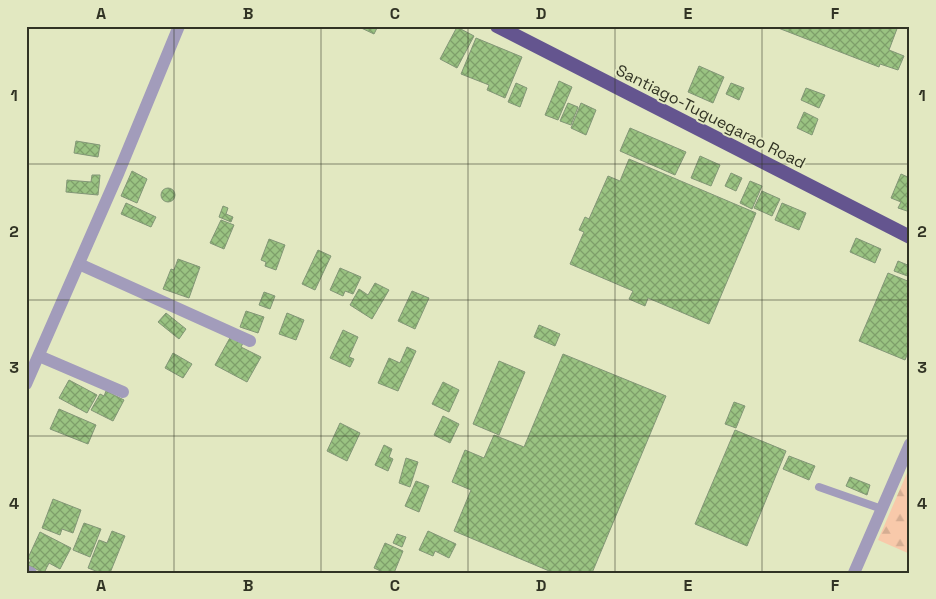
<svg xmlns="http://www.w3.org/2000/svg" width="936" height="599" viewBox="0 0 936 599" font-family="'Space Grotesk',sans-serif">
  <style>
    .forest { fill: url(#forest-firs) }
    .building { fill: url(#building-cross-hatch); stroke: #829676 }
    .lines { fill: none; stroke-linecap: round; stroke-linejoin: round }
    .service { stroke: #a29cbb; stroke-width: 8 }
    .minor { stroke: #a29cbb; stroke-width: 12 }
    .tertiary { stroke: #a29cbb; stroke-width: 12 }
    .trunk { stroke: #64558f; stroke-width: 14 }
    .grid { fill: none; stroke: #313324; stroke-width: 1; stroke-opacity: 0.55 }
    .labels { text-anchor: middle; stroke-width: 4; stroke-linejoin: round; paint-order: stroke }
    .street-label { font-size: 16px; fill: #313324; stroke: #e2e8c1 }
    .neatline { fill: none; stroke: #313324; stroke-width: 2 }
    .grid-label { font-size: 16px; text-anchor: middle; font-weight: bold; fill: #313324 }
  </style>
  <defs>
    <pattern id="forest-firs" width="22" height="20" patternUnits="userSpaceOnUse" patternTransform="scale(1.25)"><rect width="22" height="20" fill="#f8c9aa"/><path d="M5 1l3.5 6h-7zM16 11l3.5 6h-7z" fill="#d5ad92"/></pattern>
    <pattern id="building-cross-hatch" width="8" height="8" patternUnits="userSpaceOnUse" patternTransform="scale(1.25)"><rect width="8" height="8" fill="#9ac382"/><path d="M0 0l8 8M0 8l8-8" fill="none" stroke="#7e9f6a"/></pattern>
  </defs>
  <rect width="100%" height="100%" fill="#e2e8c1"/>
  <polygon class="forest" points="910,466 910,554 878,540"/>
  <g class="building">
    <polygon points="357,26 378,26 374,34"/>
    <polygon points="773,26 898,26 889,50 904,56 898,70 880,64 879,67"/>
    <polygon points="457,27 474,36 457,68 440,59"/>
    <polygon points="476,38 522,57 505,98 487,90 489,85 461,74"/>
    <polygon points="699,66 724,77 713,103 688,92"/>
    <polygon points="559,81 572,87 558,120 545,115"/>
    <polygon points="516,83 527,88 520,107 508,102"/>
    <polygon points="731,83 744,88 739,100 726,94"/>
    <polygon points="806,88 825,95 819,108 801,100"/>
    <polygon points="568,103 578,107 571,125 560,121"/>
    <polygon points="581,103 596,110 586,135 571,128"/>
    <polygon points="804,112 818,119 812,135 797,128"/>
    <polygon points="630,128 686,152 675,175 620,151"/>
    <polygon points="76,141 100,145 98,157 74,153"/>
    <polygon points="700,156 720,165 711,186 691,178"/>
    <polygon points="629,159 756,213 709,324 648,298 645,306 629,299 633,291 570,264 584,232 579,230 585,217 589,219 608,176 620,181"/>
    <polygon points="132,171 147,179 137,203 121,196"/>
    <polygon points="731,173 742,178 736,191 725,186"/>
    <polygon points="901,174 910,178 910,212 898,208 901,202 891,198"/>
    <polygon points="92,175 100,175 98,195 66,192 67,180 91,182"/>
    <polygon points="750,181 762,186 752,209 740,203"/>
    <circle cx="168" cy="195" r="7"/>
    <polygon points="762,191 780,199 772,216 754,208"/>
    <polygon points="126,203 156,217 151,227 121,214"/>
    <polygon points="782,203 806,213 799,230 775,220"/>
    <polygon points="223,206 228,208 226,214 233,217 231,222 219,217"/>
    <polygon points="221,220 234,225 224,249 210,243"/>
    <polygon points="856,238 881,249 875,263 850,252"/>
    <polygon points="269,239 285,245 276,270 265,266 266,262 261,260"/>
    <polygon points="318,250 331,256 315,290 302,284"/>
    <polygon points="178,259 200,267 189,298 163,289 171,269 174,270"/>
    <polygon points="898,261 910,266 910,277 894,271"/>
    <polygon points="340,268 361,277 353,294 345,291 343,296 330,290"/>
    <polygon points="888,273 910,282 910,348 905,360 859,341"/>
    <polygon points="375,283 389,290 372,319 350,305 359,289 368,295"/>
    <polygon points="412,291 429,298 415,329 398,321"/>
    <polygon points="264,292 275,296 270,309 259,305"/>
    <polygon points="246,311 264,317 258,333 240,327"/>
    <polygon points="166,313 186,329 179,339 158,322"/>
    <polygon points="287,313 304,320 296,340 279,334"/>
    <polygon points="539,325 560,334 555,346 534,337"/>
    <polygon points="343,330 358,337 349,357 354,359 350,367 330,358"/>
    <polygon points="232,334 244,341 241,347 261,357 247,382 215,365"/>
    <polygon points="407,347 416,351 398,391 378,383 389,358 400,363"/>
    <polygon points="173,353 192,364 183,378 165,368"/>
    <polygon points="563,354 666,396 592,573 554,573 454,531 471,490 452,482 465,450 484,458 494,435 524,447"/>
    <polygon points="499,361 525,372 499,435 473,424"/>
    <polygon points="69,380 97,395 87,413 59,398"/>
    <polygon points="443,382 459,390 449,412 432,404"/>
    <polygon points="106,391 124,400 113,421 91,410 100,394 104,396"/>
    <polygon points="734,402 745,406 736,428 725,424"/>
    <polygon points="59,409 96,425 88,444 50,429"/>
    <polygon points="443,416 459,424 450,443 434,435"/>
    <polygon points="340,423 360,433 347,461 327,451"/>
    <polygon points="735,430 786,451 747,546 695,524"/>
    <polygon points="384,445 392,449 389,457 393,459 388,471 375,465"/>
    <polygon points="789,456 815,466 809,480 783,469"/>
    <polygon points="406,458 418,462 410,487 399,483"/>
    <polygon points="850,477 870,485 867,495 846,486"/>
    <polygon points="416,481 429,486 419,512 405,506"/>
    <polygon points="53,499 81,510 73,533 62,529 60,535 42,528"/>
    <polygon points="84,523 101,529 90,557 73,550"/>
    <polygon points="112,531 125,536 110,573 101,573 88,568 99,540 107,543"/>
    <polygon points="428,531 456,544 449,558 435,551 433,556 419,550"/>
    <polygon points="40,532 71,548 60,569 49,563 44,573 28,565 31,560 28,558"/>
    <polygon points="397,534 406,537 402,547 393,543"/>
    <polygon points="385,543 403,551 394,573 385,573 374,568"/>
  </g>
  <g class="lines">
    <polyline class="service" points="819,487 882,509"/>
    <g class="minor">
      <polyline points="79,264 250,341"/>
      <polyline points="39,356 123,392"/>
      <polyline points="26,384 118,174 179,26"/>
      <polyline points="26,571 31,573"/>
    </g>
    <polyline class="tertiary" points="854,573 910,444"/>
    <polyline class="trunk" points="497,26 910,237"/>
  </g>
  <path class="grid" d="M174,26V573M321,26V573M468,26V573M615,26V573M762,26V573M26,164H910M26,300H910M26,436H910"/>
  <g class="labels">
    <g class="street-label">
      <text transform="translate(711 116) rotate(27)" y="6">Santiago-Tuguegarao Road</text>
    </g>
  </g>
  <rect width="936" height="599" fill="none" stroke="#e2e8c1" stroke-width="55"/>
  <rect x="28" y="28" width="880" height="544" class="neatline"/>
  <g class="grid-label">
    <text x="101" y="19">A</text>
    <text x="248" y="19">B</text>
    <text x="395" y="19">C</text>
    <text x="541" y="19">D</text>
    <text x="688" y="19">E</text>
    <text x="835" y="19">F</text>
    <text x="14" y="101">1</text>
    <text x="922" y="101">1</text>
    <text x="14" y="237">2</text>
    <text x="922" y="237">2</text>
    <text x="14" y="373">3</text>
    <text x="922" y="373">3</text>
    <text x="14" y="509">4</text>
    <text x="922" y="509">4</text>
    <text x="101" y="591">A</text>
    <text x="248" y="591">B</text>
    <text x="395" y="591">C</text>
    <text x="541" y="591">D</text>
    <text x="688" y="591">E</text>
    <text x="835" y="591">F</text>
  </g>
</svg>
